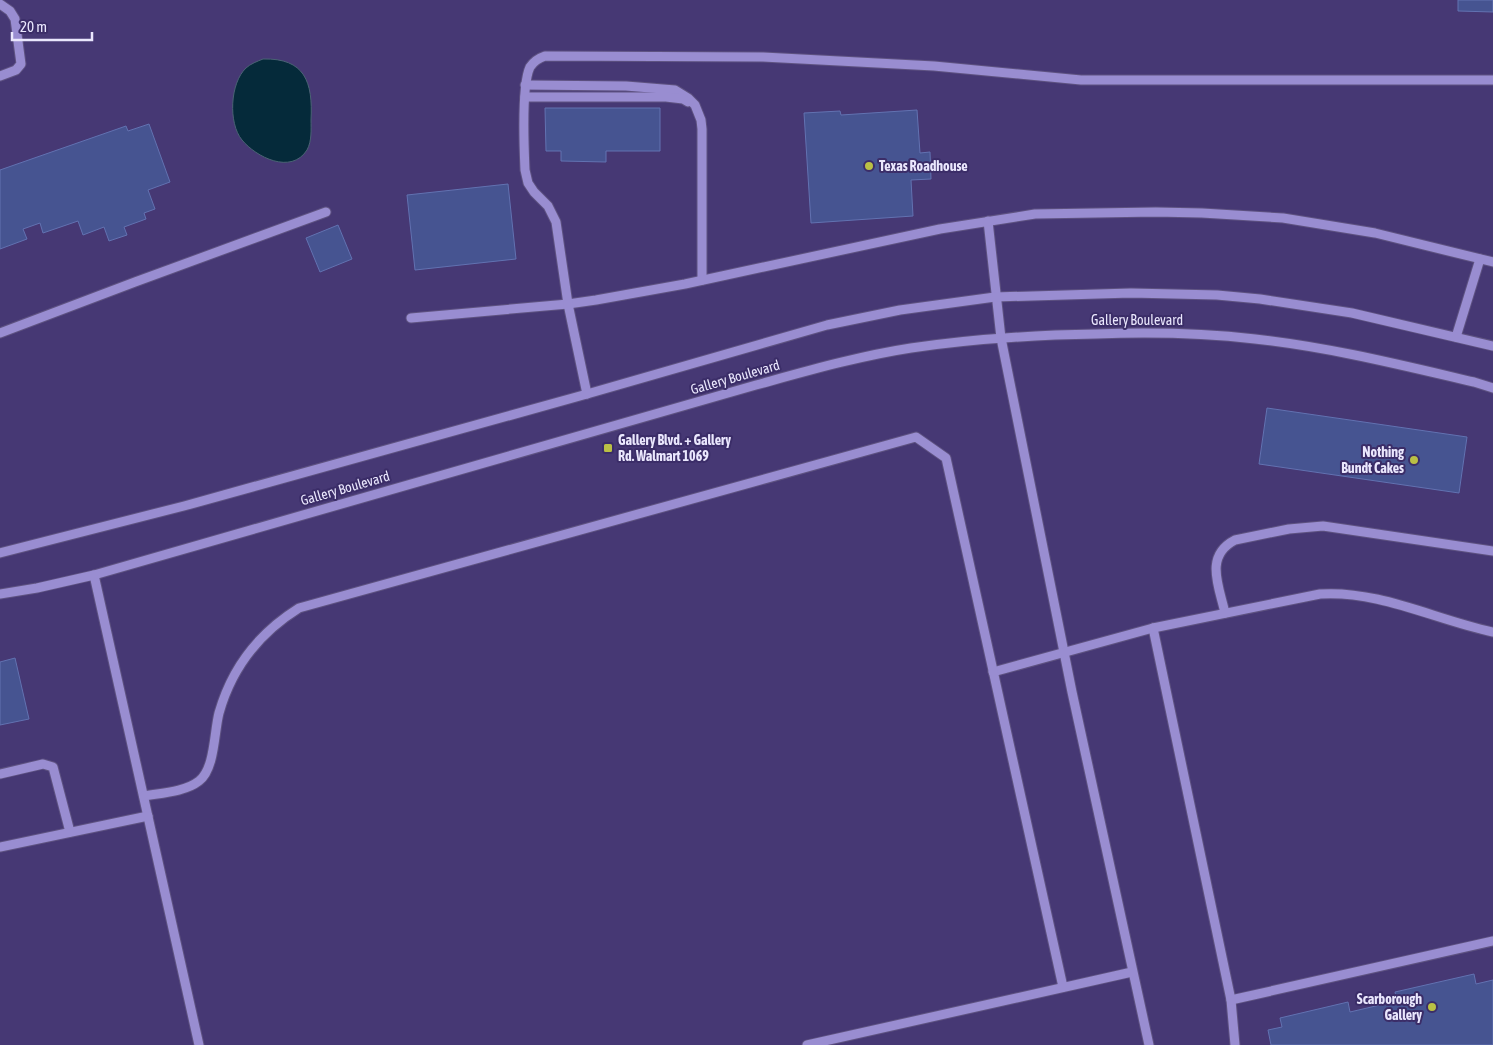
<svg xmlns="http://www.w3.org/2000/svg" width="1493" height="1045" viewBox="0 0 1493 1045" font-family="'Asap Condensed',sans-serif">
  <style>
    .water { fill: #052a3a; stroke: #4a6374 }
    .building { fill: #465491; stroke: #6272b1 }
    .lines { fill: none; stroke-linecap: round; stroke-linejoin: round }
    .minor-casing { stroke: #5e5281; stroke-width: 11 }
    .minor { stroke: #998dd1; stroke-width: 9 }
    .poi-dot { fill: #bac045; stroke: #3b2d68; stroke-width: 2 }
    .labels { text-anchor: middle; stroke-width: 4; stroke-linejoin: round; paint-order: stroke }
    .poi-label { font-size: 14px; font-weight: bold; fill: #eae7fd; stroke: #3b2d68; text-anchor: start }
    .street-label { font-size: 14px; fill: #eae7fd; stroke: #3b2d68 }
  </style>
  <rect width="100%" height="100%" fill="#463874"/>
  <path class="water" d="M263,59C305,58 313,82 311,120C311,129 312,141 307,150C291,175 256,157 242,140C228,123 230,83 246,68C250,64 258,61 263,59Z"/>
  <g class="building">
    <polygon points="1458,0 1493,0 1493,12 1458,11"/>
    <polygon points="545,108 660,108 660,151 606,151 606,162 561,161 561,151 546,151"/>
    <polygon points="917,110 920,153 930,152 931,179 911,180 913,216 811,223 804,113 840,111 841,115"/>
    <polygon points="149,124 170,182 148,190 155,209 144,213 146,219 124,227 127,235 109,241 104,227 83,235 78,221 43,233 40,223 23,229 27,239 0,249 0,170 126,126 128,131"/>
    <polygon points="508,184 516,259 415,270 407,195"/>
    <polygon points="338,225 352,259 320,272 306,238"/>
    <polygon points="1267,408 1467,437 1459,493 1259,464"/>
    <polygon points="15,658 29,719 0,725 0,662"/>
    <polygon points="1474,974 1476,984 1493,980 1493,1045 1271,1045 1268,1030 1282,1027 1280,1018 1348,1002 1350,1012 1397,1001 1395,992"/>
  </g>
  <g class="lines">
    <defs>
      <g id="minor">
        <polyline points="0,4 10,11 15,19 21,64 16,70 0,76"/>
        <polyline points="525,85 626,86 675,90 688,98 695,105 701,120 702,129 702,280"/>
        <polyline points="525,97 666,97 683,99 688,102"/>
        <polyline points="988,221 1001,338 1072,692 1149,1045"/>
        <polyline points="411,318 568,304 596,300 685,284 940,229 1035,214 1156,212 1202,213 1283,218 1375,233 1493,262"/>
        <polyline points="0,333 135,282 326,212"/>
        <polyline points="1456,337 1480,259"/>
        <path d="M587,394L568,304L556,222L548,206L534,192L528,183L525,170C524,147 521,86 530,67C534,61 539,58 545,56L763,57L934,66L1081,80H1493"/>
        <polyline points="0,553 184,506 587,394 827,325 900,310 995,297 1131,293 1217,295 1260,299 1352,313 1493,346"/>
        <polyline points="94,575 199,1045"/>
        <path d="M0,594L37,588L94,575L756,385C807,371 859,356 911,348C972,339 1034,335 1096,334C1149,332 1202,333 1255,339C1329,347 1401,365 1474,382L1493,388"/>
        <path d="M1225,613C1219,586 1204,556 1235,540L1289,529L1323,526L1493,551"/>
        <polyline points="1153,628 1231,1000 1235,1045"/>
        <path d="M993,672L1153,628L1320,594C1379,590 1436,620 1493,632"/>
        <polyline points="0,774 43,764 53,767 70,832"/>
        <path d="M144,796C161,793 185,792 199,781C215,769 214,732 219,713C232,667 259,633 299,608L916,437L946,458L1063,987"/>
        <polyline points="0,847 148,816"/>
        <polyline points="1231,1000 1493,941"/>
        <polyline points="807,1045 1132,972"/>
      </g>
    </defs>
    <use href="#minor" class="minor-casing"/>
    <use href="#minor" class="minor"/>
  </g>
  <g class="poi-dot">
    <circle cx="869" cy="166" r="5"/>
    <rect x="603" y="443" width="10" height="10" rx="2.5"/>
    <circle cx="1414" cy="460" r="5"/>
    <circle cx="1432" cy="1007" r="5"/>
  </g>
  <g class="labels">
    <g class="poi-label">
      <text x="879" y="171">Texas Roadhouse</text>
      <text x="618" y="445">Gallery Blvd. + Gallery<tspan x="618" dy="16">Rd. Walmart 1069</tspan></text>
      <text x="1404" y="457" text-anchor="end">Nothing<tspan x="1404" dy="16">Bundt Cakes</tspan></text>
      <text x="1422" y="1004" text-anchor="end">Scarborough<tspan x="1422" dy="16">Gallery</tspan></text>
    </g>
    <g class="street-label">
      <text x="1137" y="325">Gallery Boulevard</text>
      <text transform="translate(735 377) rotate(-16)" y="5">Gallery Boulevard</text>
      <text transform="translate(345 488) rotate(-16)" y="5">Gallery Boulevard</text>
    </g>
  </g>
  <path d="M12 32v8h80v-8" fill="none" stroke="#eae7fd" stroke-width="2.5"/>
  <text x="20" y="32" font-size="15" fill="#eae7fd" stroke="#3b2d68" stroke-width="4" paint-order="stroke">20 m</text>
</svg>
